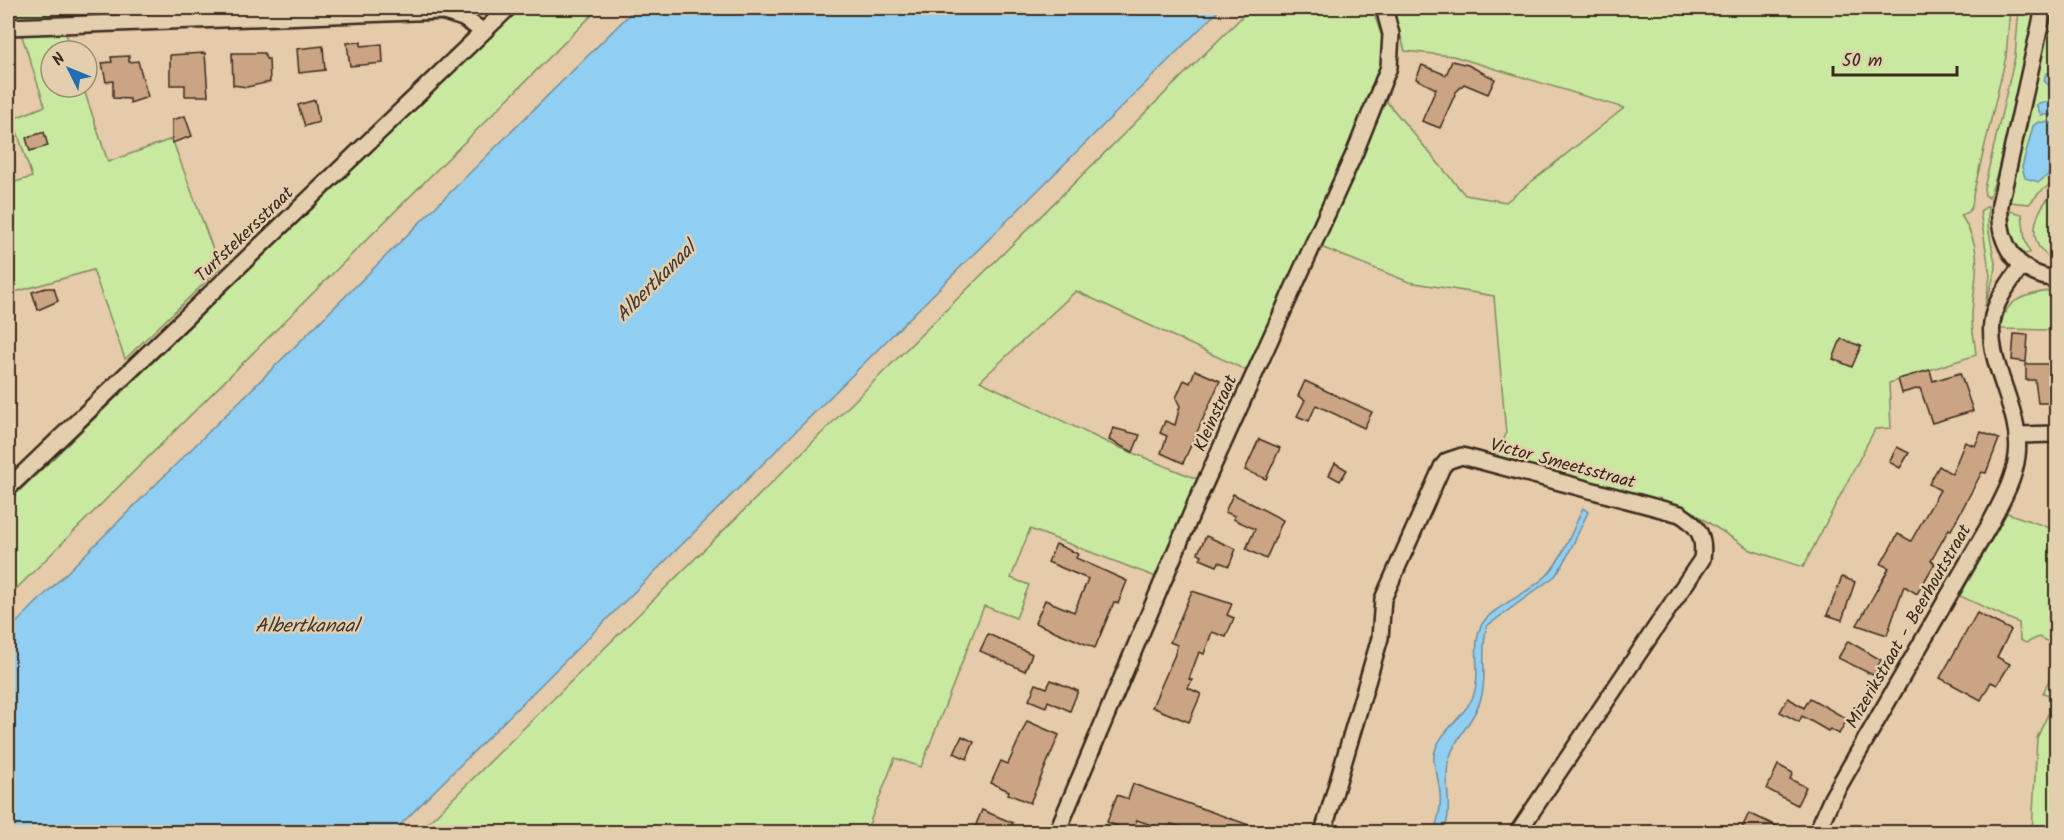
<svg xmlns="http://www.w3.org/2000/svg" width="2064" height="840" viewBox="0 0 2064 840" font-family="Kalam,sans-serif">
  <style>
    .green { fill: #c9e9a1; stroke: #828a60; stroke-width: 1.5 }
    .water { fill: #91cff2; stroke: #6f8d9d; stroke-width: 1.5 }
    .building { fill: #cba484; stroke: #3b2a1e; stroke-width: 1.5 }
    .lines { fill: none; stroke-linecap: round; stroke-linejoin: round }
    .minor-casing { stroke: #3b2a1e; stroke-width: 20 }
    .minor { stroke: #e3cead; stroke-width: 15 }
    .labels { text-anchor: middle; stroke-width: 5; stroke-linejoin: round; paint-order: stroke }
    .street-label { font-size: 18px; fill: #3b2a1e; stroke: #e3cead }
    .water-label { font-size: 20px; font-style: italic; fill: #443a33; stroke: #e3cead }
  </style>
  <rect width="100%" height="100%" fill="#e5cba9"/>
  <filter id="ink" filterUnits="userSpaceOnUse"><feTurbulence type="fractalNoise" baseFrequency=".0167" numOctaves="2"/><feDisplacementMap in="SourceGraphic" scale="12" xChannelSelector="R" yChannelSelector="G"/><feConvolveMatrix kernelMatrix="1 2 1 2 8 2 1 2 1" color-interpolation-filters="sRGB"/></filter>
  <g filter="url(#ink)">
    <g class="green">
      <polygon points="8,8 436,8 440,21 149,24 65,30 71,51 51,51 51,87 83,87 108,162 172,139 220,268 125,359 93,270 8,294 8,184 32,177 13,119 45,106 21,33 8,34"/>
      <polygon points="520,8 599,8 8,597 8,502"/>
      <polygon points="1251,8 1381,8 1374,14 1386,48 1382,70 1250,372 1076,291 980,381 1106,442 1197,479 1156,577 1030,529 1011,578 1029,585 1016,618 984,606 921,767 895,758 866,832 419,832"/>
      <path d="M1393,8H2010L2006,57L1973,195C1973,206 1972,212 1961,215C1985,253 1975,271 1972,313C1971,327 1975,341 1976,355L1889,383L1891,428L1875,429L1803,567L1751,550L1686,508L1497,457L1506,434L1494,296L1409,282L1321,247L1386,101L1465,195L1506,202L1624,108L1453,56L1405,51Z"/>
      <polygon points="2019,8 2037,8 1998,171 1989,198 1985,195 1984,188 2015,57"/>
      <polygon points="2051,8 2056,8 2056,180 2040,192 2029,204 2010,202"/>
      <path d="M2056,192V259C2023,250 2033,207 2056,192Z"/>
      <polygon points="1988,206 1988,227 1996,268 1985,307 1990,276 1980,211"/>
      <path d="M2010,211L2022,214L2025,240L2030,253L2024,254C2012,240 2009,230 2010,211Z"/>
      <path d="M2056,289V330L2001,329C2003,296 2029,295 2056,289Z"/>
      <polygon points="2007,513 2056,530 2056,646 2039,637 2026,643 2020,640 2019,623 1960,596"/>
      <polygon points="2056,665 2056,832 2032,832 2037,738 2056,697 2043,693"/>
    </g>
    <g class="water">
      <polygon points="636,8 1221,8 393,832 8,832 8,631"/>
      <polygon points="2046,73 2056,74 2056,115 2041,115 2036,105 2056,99 2056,91 2044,81"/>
      <polygon points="2038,122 2056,123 2056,169 2039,182 2025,178 2022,167 2033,126"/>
      <path d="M1583,508L1588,512L1564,563L1555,576L1487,626C1480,649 1487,672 1482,695C1476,720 1453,738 1448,764C1444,787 1454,811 1443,832H1433C1442,812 1442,797 1437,775C1436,770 1433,763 1434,757C1435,735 1464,718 1473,697C1482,675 1471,648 1481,626C1491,606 1532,593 1549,573C1564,555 1573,529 1583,508Z"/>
    </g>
    <g class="building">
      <polygon points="361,42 361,46 382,44 383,63 350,66 347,43"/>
      <polygon points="323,46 325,70 299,73 297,49"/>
      <polygon points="205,53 208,96 185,96 185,85 170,85 170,55"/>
      <polygon points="232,53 264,53 266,59 269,59 270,82 247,87 233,85"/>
      <polygon points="129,56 129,62 138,61 148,97 130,103 130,99 113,98 113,81 106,82 102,63 112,62 111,57"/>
      <polygon points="1452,61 1468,65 1495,79 1488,94 1464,84 1456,92 1440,128 1422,121 1436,89 1416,79 1422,65 1446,75"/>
      <polygon points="315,100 319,122 305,126 298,105"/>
      <polygon points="185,116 192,136 172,143 172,120"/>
      <polygon points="44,132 48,146 30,151 26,138"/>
      <polygon points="46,288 54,288 58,301 38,310 32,292"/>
      <polygon points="2014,334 2028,335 2026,362 2012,360"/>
      <polygon points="1841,339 1861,346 1852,367 1833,359"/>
      <polygon points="2026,364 2056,364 2055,403 2038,403 2035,380 2026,380"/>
      <polygon points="1195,370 1220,381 1183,463 1161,453 1167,436 1160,433 1165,421 1175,425 1180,406 1176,398 1184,380 1190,383"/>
      <polygon points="1930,370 1933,381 1960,373 1973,411 1932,423 1920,388 1902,393 1898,379"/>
      <polygon points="1305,381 1372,412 1364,428 1316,405 1309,421 1297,416 1305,400 1298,396"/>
      <polygon points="1113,428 1140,435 1133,452 1109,440"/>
      <polygon points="1981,432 1999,439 1986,473 1982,472 1951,530 1949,529 1931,561 1935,563 1917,594 1904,586 1887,635 1857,625 1889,568 1881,564 1898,534 1911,541 1940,490 1929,484 1939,466 1952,474 1965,442 1975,446"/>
      <polygon points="1259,439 1280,448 1266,479 1245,470"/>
      <polygon points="1897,447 1909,453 1900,468 1889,462"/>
      <polygon points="1335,463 1347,470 1340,481 1329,475"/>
      <polygon points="1233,494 1283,520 1266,559 1246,549 1255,529 1233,519 1235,516 1225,512"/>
      <polygon points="1206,536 1236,549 1229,566 1219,562 1217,566 1200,559 1202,555 1198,553"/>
      <polygon points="1056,544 1078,554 1076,558 1127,581 1118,604 1114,602 1095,648 1035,623 1045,600 1074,612 1088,579 1048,562"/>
      <polygon points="1842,577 1855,582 1842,620 1827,615"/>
      <polygon points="1192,591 1232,604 1227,615 1234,618 1226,637 1212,632 1204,654 1199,652 1189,679 1192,680 1188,688 1201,694 1189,722 1152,707 1176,652 1177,645 1170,642"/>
      <polygon points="1977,613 2011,630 1997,657 2010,664 1997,685 1991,682 1981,700 1940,678"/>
      <polygon points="988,634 1032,654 1025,671 980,651"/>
      <polygon points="1848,641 1881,660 1873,675 1838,658"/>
      <polygon points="1051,680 1078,691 1070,711 1048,701 1046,707 1029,700 1036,684 1047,688"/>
      <polygon points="1788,698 1804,708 1810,698 1847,719 1839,734 1830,729 1828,731 1802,716 1799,722 1780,712"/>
      <polygon points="1027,721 1059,735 1030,803 1008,794 1009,791 991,783 1001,761 1008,764"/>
      <polygon points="962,736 974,742 967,759 954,753"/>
      <polygon points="1778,765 1793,773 1790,779 1806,787 1797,805 1767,789"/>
      <polygon points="1133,784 1263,830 1263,832 1198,832 1171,824 1168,831 1137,820 1132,832 1107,822 1117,795 1128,799"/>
      <polygon points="982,810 1013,823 1009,832 973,832"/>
      <polygon points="1749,813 1789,832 1740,832"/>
    </g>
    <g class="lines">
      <defs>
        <g id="minor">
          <path d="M2044,8L2000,204C1997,243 2016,274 2056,279"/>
          <polyline points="8,27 441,11 463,18 483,31"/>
          <polyline points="2017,435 2056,434"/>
          <polyline points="8,488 508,8"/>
          <polyline points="1057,832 1196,503 1355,152 1389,67 1391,34 1384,8"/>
          <path d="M1323,832L1380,638L1383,599L1442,467L1447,461L1462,456L1680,514C1699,526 1705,537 1702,559L1518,832"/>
          <path d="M1817,832L1832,798L1990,524C2001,502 2014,481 2017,456C2023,411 1987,367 1992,322C1994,302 2010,282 2022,265"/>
        </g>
      </defs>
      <use href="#minor" class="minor-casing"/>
      <use href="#minor" class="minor"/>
    </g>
  </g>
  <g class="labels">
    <g class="street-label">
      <text transform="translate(244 234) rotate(-44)" y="6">Turfstekersstraat</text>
      <text transform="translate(1215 413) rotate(-66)" y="6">Kleinstraat</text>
      <text transform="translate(1563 463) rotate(15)" y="6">Victor Smeetsstraat</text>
      <text transform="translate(1908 626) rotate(-60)" y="6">Mizerikstraat - Beerhoutstraat</text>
    </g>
    <g class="water-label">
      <text transform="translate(655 281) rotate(-45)" y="7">Albertkanaal</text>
      <text x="307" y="632">Albertkanaal</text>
    </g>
  </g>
  <rect width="2064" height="840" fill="none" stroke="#e3cead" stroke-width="30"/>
  <rect x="15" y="15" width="2034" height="810" fill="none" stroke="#3b2a1e" stroke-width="2" filter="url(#ink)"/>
  <g transform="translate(69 69) rotate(313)"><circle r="28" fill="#e3cead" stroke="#a08c74" stroke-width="1.5"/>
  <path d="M0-4.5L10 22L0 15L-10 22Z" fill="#1f6fb2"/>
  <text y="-9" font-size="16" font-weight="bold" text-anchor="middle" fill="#3b2a1e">N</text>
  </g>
  <path d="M1833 66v9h124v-9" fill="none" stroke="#3b2a1e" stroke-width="3"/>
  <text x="1842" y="66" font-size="18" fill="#3b2a1e" stroke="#e3cead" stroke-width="4.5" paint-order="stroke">50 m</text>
</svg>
